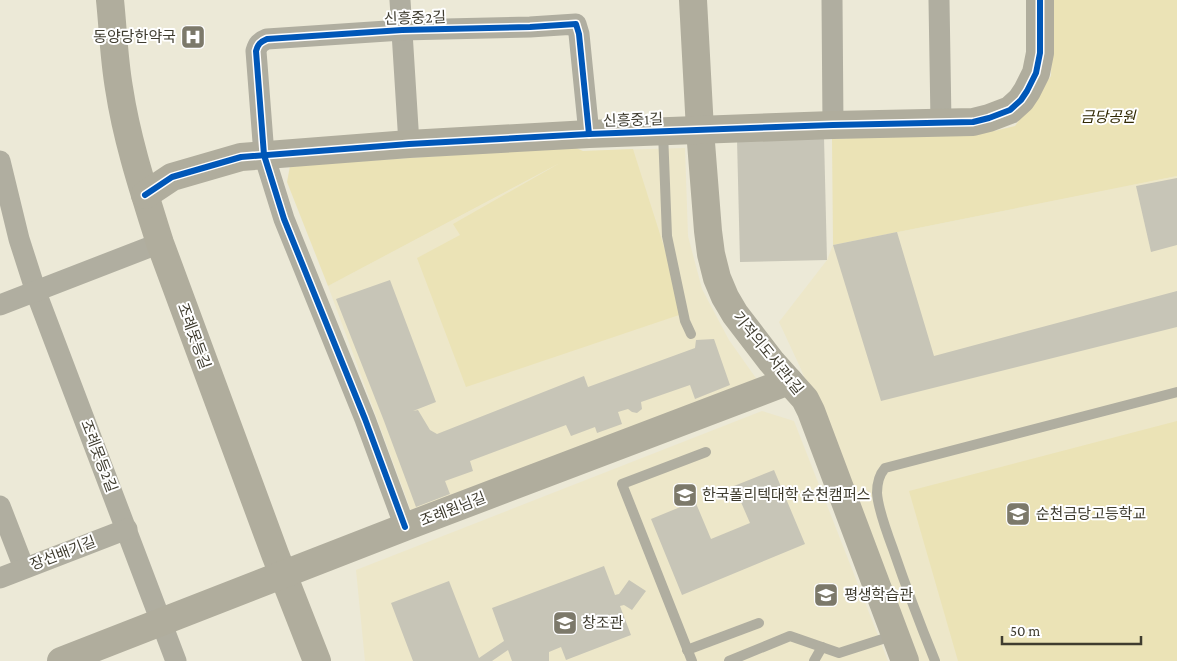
<svg xmlns="http://www.w3.org/2000/svg" width="1177" height="661" viewBox="0 0 1177 661" font-family="'Crimson Pro','Noto Sans KR',serif">
  <style>
    .built { fill: #ede7c9 }
    .green { fill: #ebe3b6 }
    .building { fill: #c7c5b7 }
    .lines { fill: none; stroke-linecap: round; stroke-linejoin: round }
    .lane { stroke: #b0aea0; stroke-width: 10 }
    .street { stroke: #b0aea0; stroke-width: 21 }
    .secondary { stroke: #b0ad9d; stroke-width: 28 }
    .cycleway-casing { stroke: #fff; stroke-width: 9 }
    .cycleway { stroke: #0057b8; stroke-width: 6 }
    .labels { text-anchor: middle; stroke-width: 4; stroke-linejoin: round; paint-order: stroke }
    .street-label { font-size: 15px; fill: #3f3c2f; stroke: #fff }
    .poi-label { font-size: 15px; fill: #3f3c2f; stroke: #fff; text-anchor: start }
    .park-label { font-size: 15px; font-style: italic; fill: #312903; stroke: #fff }
  </style>
  <rect width="100%" height="100%" fill="#ece9d7"/>
  <g class="built">
    <polygon points="685,148 688,236 702,289 729,340 758,381 413,516 328,286 583,151"/>
    <polygon points="1177,176 1177,661 918,661 800,367 779,322 827,260 833,245"/>
    <polygon points="762,411 794,421 888,661 365,661 356,570"/>
  </g>
  <g class="green">
    <polygon points="1053,0 1177,0 1177,176 833,245 832,139 994,131 1015,126 1051,76"/>
    <polygon points="574,147 583,151 633,149 685,313 466,387 417,258 460,235 453,224 560,163 328,286 287,182 290,166"/>
    <polygon points="1177,421 1177,661 958,661 909,491"/>
  </g>
  <g class="building">
    <polygon points="824,137 827,260 740,262 737,139"/>
    <polygon points="1177,178 1177,245 1151,252 1136,186"/>
    <polygon points="897,232 934,356 1177,291 1177,327 881,401 833,245"/>
    <polygon points="390,280 436,402 413,411 418,410 430,430 437,434 584,376 588,387 695,348 696,340 714,339 730,385 695,399 690,385 641,402 642,409 637,413 632,412 628,409 618,412 622,424 597,433 595,427 571,436 566,425 470,461 473,471 445,481 450,494 416,507 384,421 336,299"/>
    <polygon points="774,470 805,544 682,595 651,519 695,501 711,539 750,523 734,486"/>
    <polygon points="604,566 615,595 619,594 629,580 646,591 632,610 624,605 620,606 631,635 566,660 561,647 549,652 549,661 512,661 508,650 492,661 413,661 391,603 449,581 479,658 504,641 492,608"/>
  </g>
  <g class="lines">
    <g class="lane">
      <polyline points="663,132 667,236 685,321 691,334"/>
      <polyline points="687,650 759,623"/>
      <polyline points="692,661 622,484 706,452"/>
      <polyline points="729,661 790,636 839,653 895,635"/>
      <polyline points="814,661 822,647"/>
      <path d="M935,661C920,624 906,587 893,549C887,533 878,509 877,493C877,483 879,475 885,468L1177,392"/>
    </g>
    <g class="street">
      <polyline points="400,0 409,144"/>
      <polyline points="832,0 833,125"/>
      <polyline points="939,0 941,122"/>
      <polyline points="0,161 19,239 37,295 176,661"/>
      <polyline points="0,305 160,243"/>
      <polyline points="0,506 24,568"/>
      <path d="M405,527L365,419L284,219L264,155L256,51C258,44 260,42 267,39L402,30L530,27L576,24L579,34L589,134"/>
      <polyline points="0,578 127,529"/>
    </g>
    <g class="secondary">
      <path d="M110,0C113,29 114,59 119,88C127,141 144,192 160,243L275,554L317,661"/>
      <polyline points="693,0 700,130 708,231 711,254 717,278 725,297 735,314 771,361 805,399 811,411 905,661"/>
      <polyline points="145,195 172,177 241,157 409,144 589,134 833,125 973,122 989,118 1010,110 1021,100 1027,91 1036,73 1040,53 1040,0"/>
      <polyline points="61,661 405,527 789,381"/>
    </g>
    <defs>
      <g id="cycleway">
        <polyline points="145,195 172,177 241,157 409,144 589,134 833,125 973,122 989,118 1010,110 1021,100 1027,91 1036,73 1040,53 1040,0"/>
        <path d="M405,527L365,419L284,219L264,155L256,51C258,44 260,42 267,39L402,30L530,27L576,24L579,34L589,134"/>
      </g>
    </defs>
    <use href="#cycleway" class="cycleway-casing"/>
    <use href="#cycleway" class="cycleway"/>
  </g>
  <defs>
    <symbol id="hospital-square" viewBox="-11 -11 22 22"><rect x="-9" y="-9" width="18" height="18" rx="4" fill="#7c796a" stroke="#fff"/><path d="M-5-5h3v3.5h4V-5h3V5h-3V1.5h-4V5h-3Z" fill="#fff"/></symbol>
    <symbol id="university-square" viewBox="-11 -11 22 22"><rect x="-9" y="-9" width="18" height="18" rx="4" fill="#7c796a" stroke="#fff"/><path d="M0-5L7-2L0 1L-7-2ZM-4 1L0 2.5L4 1V4Q0 6-4 4Z" fill="#fff"/></symbol>
    <symbol id="school-square" viewBox="-11 -11 22 22"><rect x="-9" y="-9" width="18" height="18" rx="4" fill="#7c796a" stroke="#fff"/><path d="M0-5L7-2L0 1L-7-2ZM-4 1L0 2.5L4 1V4Q0 6-4 4Z" fill="#fff"/></symbol>
  </defs>
  <g fill-rule="evenodd">
    <use href="#hospital-square" x="179" y="23" width="28" height="28"/>
    <use href="#university-square" x="671" y="481" width="28" height="28"/>
    <use href="#school-square" x="1004" y="500" width="28" height="28"/>
    <use href="#university-square" x="812" y="581" width="28" height="28"/>
    <use href="#university-square" x="551" y="609" width="28" height="28"/>
  </g>
  <g class="labels">
    <g class="street-label">
      <text transform="translate(415 18) rotate(-2)" y="5">신흥중2길</text>
      <text transform="translate(633 120) rotate(-2)" y="5">신흥중1길</text>
      <text transform="translate(194 336) rotate(70)" y="5">조례못등길</text>
      <text transform="translate(768 353) rotate(51)" y="5">기적의도서관1길</text>
      <text transform="translate(99 456) rotate(69)" y="5">조례못등2길</text>
      <text transform="translate(453 509) rotate(-21)" y="5">조례원님길</text>
      <text transform="translate(63 553) rotate(-21)" y="5">장선배기길</text>
    </g>
    <g class="poi-label">
      <text x="176" y="42" text-anchor="end">동양당한약국</text>
      <text x="702" y="500">한국폴리텍대학 순천캠퍼스</text>
      <text x="1036" y="519">순천금당고등학교</text>
      <text x="844" y="600">평생학습관</text>
      <text x="582" y="628">창조관</text>
    </g>
    <g class="park-label">
      <text x="1108" y="122">금당공원</text>
    </g>
  </g>
  <path d="M1002 636v8h139v-8" fill="none" stroke="#3f3c2f" stroke-width="2.5"/>
  <text x="1010" y="636" font-size="15" fill="#3f3c2f" stroke="#ffffff" stroke-width="4" paint-order="stroke">50 m</text>
</svg>
